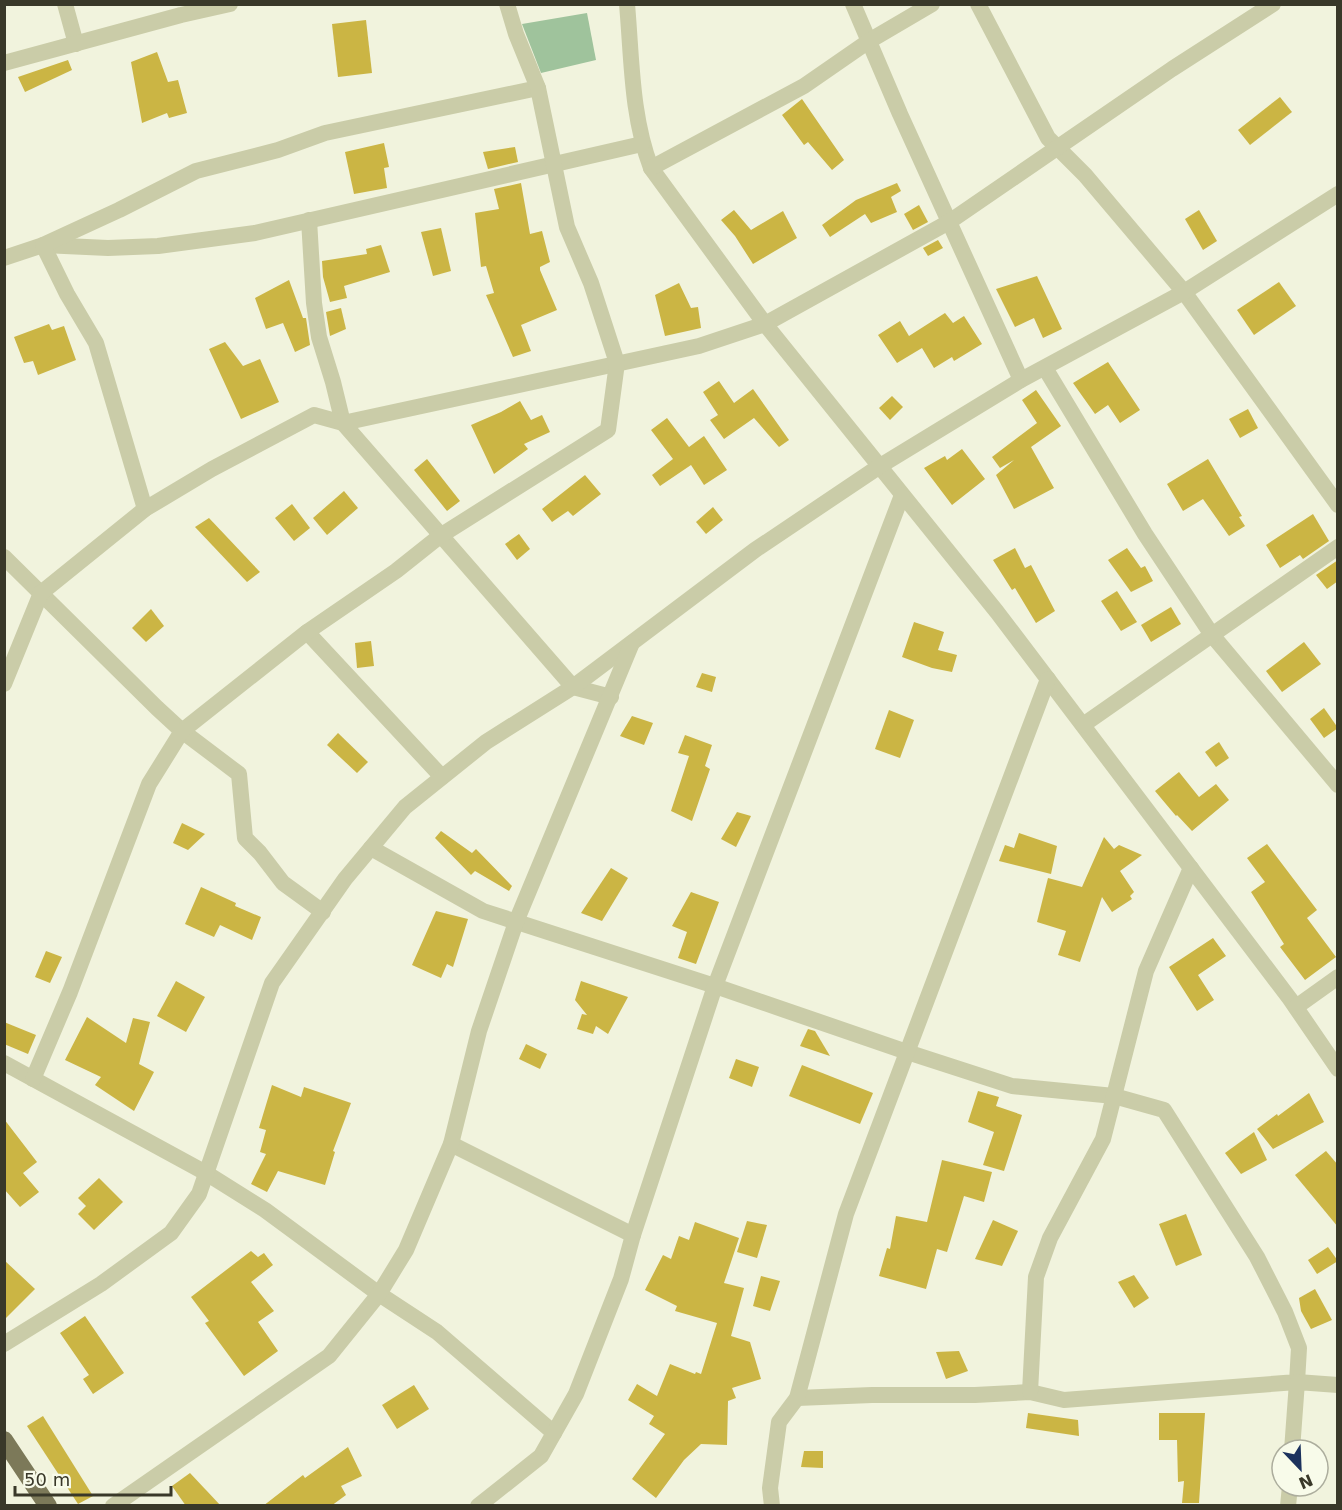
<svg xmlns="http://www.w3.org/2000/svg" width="1342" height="1510" viewBox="0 0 1342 1510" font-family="'DejaVu Sans',sans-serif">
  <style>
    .green { fill: #9fc39c }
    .building { fill: #cbb544 }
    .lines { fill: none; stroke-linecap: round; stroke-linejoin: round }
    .street { stroke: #cacca8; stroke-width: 16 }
    .primary { stroke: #7c7959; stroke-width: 18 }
  </style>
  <rect width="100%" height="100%" fill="#f1f3dd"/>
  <polygon class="green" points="587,13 596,60 541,73 522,24"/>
  <g class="building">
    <polygon points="366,20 372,73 338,77 332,24"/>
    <polygon points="157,52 168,82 178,80 187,113 169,118 167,113 142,123 131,62"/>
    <polygon points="68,60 72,70 25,92 18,77"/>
    <polygon points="1280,97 1292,112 1250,145 1238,130"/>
    <polygon points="802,99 844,160 832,170 808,142 804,145 782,115"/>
    <polygon points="384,143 389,167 384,168 387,188 354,194 345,152"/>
    <polygon points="515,147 518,162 488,169 483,152"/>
    <polygon points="521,183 530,234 542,231 550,262 540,267 540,270 557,310 521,325 531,351 513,357 486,295 494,293 486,266 481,267 475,213 499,209 494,189"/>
    <polygon points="897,183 901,191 891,197 897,212 871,223 865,214 830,237 822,225 856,200"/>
    <polygon points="919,205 928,222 913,230 904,214"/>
    <polygon points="734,210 751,230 783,211 797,238 753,264 735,236 721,220"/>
    <polygon points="1199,210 1217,241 1203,250 1185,219"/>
    <polygon points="441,228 451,271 433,276 421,232"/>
    <polygon points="938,240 943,248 928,256 923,248"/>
    <polygon points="381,245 390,272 344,286 347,298 330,302 323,277 322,261 367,254 366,249"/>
    <polygon points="1037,276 1062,329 1043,338 1034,318 1015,327 996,289"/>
    <polygon points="289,280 303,318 306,318 310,345 295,352 283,323 266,329 255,298"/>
    <polygon points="1279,282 1296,306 1254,335 1237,310"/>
    <polygon points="679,283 691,308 698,307 701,328 665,336 655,295"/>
    <polygon points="341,308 346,329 330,336 326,312"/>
    <polygon points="945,313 953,323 964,316 982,344 954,361 952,357 934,368 922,348 897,363 878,335 900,321 909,336"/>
    <polygon points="49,324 52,330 64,326 76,360 38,375 33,361 24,363 14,337"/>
    <polygon points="225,342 243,366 260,359 279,402 241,419 209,349"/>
    <polygon points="1108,362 1140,410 1120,423 1108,405 1095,414 1073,383"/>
    <polygon points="719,381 734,403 753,389 789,440 779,447 754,418 724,439 710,420 718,415 703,392"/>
    <polygon points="1036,390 1061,426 1031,447 1054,488 1014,509 996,475 1014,460 1000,468 992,457 1037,423 1022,400"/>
    <polygon points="892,396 903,407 890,420 879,408"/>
    <polygon points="520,401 531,420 542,415 550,432 524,444 528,449 494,474 471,425 501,412"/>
    <polygon points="1248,409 1258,428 1240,438 1229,419"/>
    <polygon points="667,418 689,447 704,436 727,470 704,485 691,465 660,486 652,475 673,459 651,430"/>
    <polygon points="962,449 985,479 952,505 924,468 945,456 947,460"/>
    <polygon points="427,459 460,501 447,511 414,470"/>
    <polygon points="1208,459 1242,516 1239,517 1245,526 1229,536 1203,499 1183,511 1167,484"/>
    <polygon points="585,475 601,494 573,516 568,511 552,522 542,509"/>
    <polygon points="344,491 358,508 327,535 313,518"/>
    <polygon points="292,504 310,528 294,541 275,518"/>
    <polygon points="713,507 723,520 706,534 696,522"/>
    <polygon points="1313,514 1329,541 1303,559 1300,555 1280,568 1266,545"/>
    <polygon points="209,518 260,572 247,582 195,527"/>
    <polygon points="519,534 530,549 517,560 505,544"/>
    <polygon points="1015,548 1025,568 1031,565 1055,611 1036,623 1015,588 1012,590 993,560"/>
    <polygon points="1127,548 1141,568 1145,566 1153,581 1131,592 1108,560"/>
    <polygon points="1338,560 1338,581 1327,589 1316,575"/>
    <polygon points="1117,591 1137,622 1121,631 1101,601"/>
    <polygon points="1171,607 1181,624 1151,642 1141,625"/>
    <polygon points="151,609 164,626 146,642 132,628"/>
    <polygon points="914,622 944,632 938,650 957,655 952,672 932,668 902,657"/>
    <polygon points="371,641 374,666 357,668 355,643"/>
    <polygon points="1304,642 1321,664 1282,692 1266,671"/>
    <polygon points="702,673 716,677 712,692 696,687"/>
    <polygon points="1324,708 1338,728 1324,738 1310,719"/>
    <polygon points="889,710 914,720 900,758 875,749"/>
    <polygon points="632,716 653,723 644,745 620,736"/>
    <polygon points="338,733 368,762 357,773 327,745"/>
    <polygon points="685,735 712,745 705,766 710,769 692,821 671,811 689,756 678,753"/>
    <polygon points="1219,742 1229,758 1216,767 1205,752"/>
    <polygon points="1179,772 1199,797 1216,784 1229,800 1192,831 1177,815 1176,816 1155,791"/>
    <polygon points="737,812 751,816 736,847 721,839"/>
    <polygon points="182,823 205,834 188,850 173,843"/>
    <polygon points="441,831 472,853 476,849 512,886 509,891 475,871 471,875 435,838"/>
    <polygon points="1019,833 1057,846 1051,874 999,861 1005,845 1014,848"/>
    <polygon points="1104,837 1114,849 1119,845 1142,855 1120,871 1134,892 1130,896 1132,899 1112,912 1102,897 1080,962 1058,955 1066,931 1037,922 1048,878 1082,887"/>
    <polygon points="1267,844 1317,910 1307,918 1336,957 1305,980 1280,947 1284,944 1251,892 1265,882 1247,858"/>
    <polygon points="611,868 628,878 602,921 581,913"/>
    <polygon points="201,887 236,903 235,906 261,917 252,940 220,925 214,937 185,924"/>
    <polygon points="691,892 719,902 696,964 678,958 687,932 672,926"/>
    <polygon points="436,911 468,919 453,967 447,964 441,978 412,965"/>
    <polygon points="1213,938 1226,956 1198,975 1214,1000 1197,1011 1169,967"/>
    <polygon points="46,951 62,957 50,983 35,977"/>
    <polygon points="176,981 205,997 186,1032 157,1016"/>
    <polygon points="581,981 628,997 608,1034 596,1026 593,1034 577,1029 582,1014 587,1015 575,1000"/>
    <polygon points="87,1017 126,1043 133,1018 150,1022 139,1064 154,1072 134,1111 95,1085 101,1077 65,1060"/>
    <polygon points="4,1022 36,1035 28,1054 4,1044"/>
    <polygon points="808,1029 815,1031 830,1056 800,1046"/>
    <polygon points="526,1044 547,1054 540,1069 519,1059"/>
    <polygon points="736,1059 759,1067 752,1087 729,1078"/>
    <polygon points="802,1065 873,1093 860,1124 789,1096"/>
    <polygon points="272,1085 301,1097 304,1087 351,1103 333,1151 335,1152 325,1185 278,1171 267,1192 251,1184 266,1154 260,1152 266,1130 259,1128"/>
    <polygon points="978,1091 999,1097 996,1106 1022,1115 1004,1171 983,1165 994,1132 968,1122"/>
    <polygon points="1309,1093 1324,1122 1273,1149 1257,1129 1277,1114 1278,1116"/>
    <polygon points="4,1119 37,1162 23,1173 39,1192 20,1207 4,1189"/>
    <polygon points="1254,1132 1267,1160 1241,1174 1225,1153"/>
    <polygon points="1326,1151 1338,1165 1338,1227 1295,1175"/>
    <polygon points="942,1160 992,1172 984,1202 964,1196 947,1252 937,1249 926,1289 879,1276 887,1248 890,1249 896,1216 927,1222"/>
    <polygon points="99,1178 123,1202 94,1230 78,1214 86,1206 78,1198"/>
    <polygon points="1186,1214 1202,1255 1176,1266 1159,1224"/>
    <polygon points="993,1220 1018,1231 1002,1266 975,1259"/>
    <polygon points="747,1221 767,1225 757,1258 737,1252"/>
    <polygon points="695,1222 739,1238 724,1283 744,1288 731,1336 750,1342 761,1379 732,1388 736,1398 728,1401 727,1445 701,1444 684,1460 656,1498 632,1479 665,1434 649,1424 654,1416 628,1400 637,1384 657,1396 670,1364 695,1374 696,1372 701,1374 717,1323 675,1311 677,1306 645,1290 663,1255 671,1259 679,1236 689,1240"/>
    <polygon points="1328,1247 1338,1261 1317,1274 1308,1260"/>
    <polygon points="251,1251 258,1257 264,1253 273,1265 251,1282 274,1311 258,1322 278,1351 244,1376 205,1323 209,1321 191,1297"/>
    <polygon points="4,1260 35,1289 4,1320"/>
    <polygon points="1134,1275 1149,1298 1134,1308 1118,1282"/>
    <polygon points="761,1276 780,1281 770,1311 753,1306"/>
    <polygon points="1315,1289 1332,1320 1311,1329 1301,1311 1299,1298"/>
    <polygon points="85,1316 124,1373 93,1394 83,1379 89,1375 60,1333"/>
    <polygon points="959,1351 968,1371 946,1379 936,1352"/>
    <polygon points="414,1385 429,1409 397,1429 382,1405"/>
    <polygon points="1028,1413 1078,1420 1079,1436 1026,1428"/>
    <polygon points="1159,1413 1205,1413 1199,1503 1182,1503 1184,1481 1178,1482 1177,1440 1159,1440"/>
    <polygon points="43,1416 93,1496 78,1504 27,1426"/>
    <polygon points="348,1447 362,1476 341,1486 346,1495 331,1506 263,1506 303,1475 305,1478"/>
    <polygon points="804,1451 823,1451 823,1468 801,1467"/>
    <polygon points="190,1473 221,1506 186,1506 172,1486"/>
  </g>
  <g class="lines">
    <g class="street">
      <polyline points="65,4 76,44"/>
      <path d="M627,4C632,60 631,115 651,168L765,324L997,612L1290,999L1338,1069"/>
      <polyline points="853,4 900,114 1021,380"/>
      <polyline points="978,4 1048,138 1085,175 1184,292 1338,505"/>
      <polyline points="4,63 181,15 230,4"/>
      <polyline points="651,168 804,86 869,41 932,4"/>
      <polyline points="309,220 314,303 319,337 333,382 343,423 573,687 611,697"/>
      <polyline points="4,258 43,245 108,248 158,246 255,233 642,144"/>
      <polyline points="1045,368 1145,534 1212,635 1338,785"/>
      <polyline points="145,509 96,343 67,294 43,245 119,210 196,171 278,150 325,133 538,88"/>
      <polyline points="4,557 157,708 182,731 239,774 245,838 260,853 283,883 323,912"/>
      <polyline points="307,632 442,777"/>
      <polyline points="4,684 41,593 145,509 212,469 314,415 343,423 699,346 765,324 949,222 1172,69 1273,4"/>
      <polyline points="1083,725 1338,547"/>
      <polyline points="371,848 483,911 715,986 907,1052 1012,1086 1114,1096 1164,1110 1257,1257 1285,1312 1299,1348 1297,1382 1064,1400 1030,1392 975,1395 872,1395 797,1398"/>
      <polyline points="1296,1007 1338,977"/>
      <polyline points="4,1063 206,1173 265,1210 379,1294 437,1332 554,1433"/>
      <polyline points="33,1079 70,992 149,784 182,731 307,632 396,571 440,536 608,430 617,363 591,283 567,227 538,88 516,34 507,4"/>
      <polyline points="451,1144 633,1235"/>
      <polyline points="4,1344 101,1284 171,1233 199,1194 272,983 345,879 405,807 486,742 573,687 755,550 880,466 1021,380 1184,292 1338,194"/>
      <polyline points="1030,1392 1036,1277 1050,1238 1103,1139 1146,971 1191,868"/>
      <polyline points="1292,1450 1297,1382 1338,1385"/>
      <polyline points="113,1506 329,1356 379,1294 406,1250 451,1144 479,1031 516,922 632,643"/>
      <polyline points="478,1506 541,1456 576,1394 621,1279 633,1235 715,986 902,495"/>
      <polyline points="772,1506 770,1488 779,1422 797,1398 846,1214 1048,679"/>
      <polyline points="1288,1506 1290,1486"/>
    </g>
    <polyline class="primary" points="4,1440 48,1506"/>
  </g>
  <rect width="1342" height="1510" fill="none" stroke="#393829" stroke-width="12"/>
  <g transform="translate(1300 1468) rotate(157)"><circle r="28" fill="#f8fbea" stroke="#acad9d" stroke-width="1.5"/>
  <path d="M0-4.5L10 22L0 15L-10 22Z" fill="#1c325d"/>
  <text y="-9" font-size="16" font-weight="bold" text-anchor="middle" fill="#393829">N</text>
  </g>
  <path d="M15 1486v9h156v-9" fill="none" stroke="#393829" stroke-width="3"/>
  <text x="24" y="1486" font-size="18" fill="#393829" stroke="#f8fbea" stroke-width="4.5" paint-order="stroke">50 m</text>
</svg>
